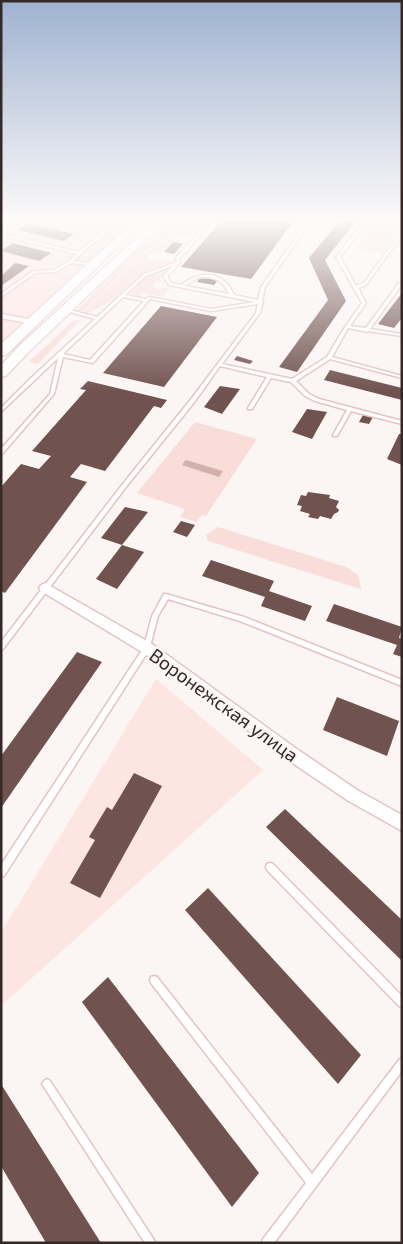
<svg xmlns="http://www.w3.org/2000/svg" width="403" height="1244" viewBox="0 0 403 1244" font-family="'Exo 2',sans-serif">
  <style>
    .built { fill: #fde5e2 }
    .green { fill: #f8ddd9 }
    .water { fill: #d2b0ac }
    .building { fill: #70524f }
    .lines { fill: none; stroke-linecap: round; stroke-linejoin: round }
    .lane-casing { stroke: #e2c5c1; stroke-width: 3 }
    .street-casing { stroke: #e2c5c1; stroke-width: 3 }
    .primary-casing { stroke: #e2c5c1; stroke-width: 2 }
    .lane { fill: #fff; fill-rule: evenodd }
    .street { fill: #fff; fill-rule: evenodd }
    .primary { fill: #fff; fill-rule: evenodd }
    .labels { text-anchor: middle; stroke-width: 5; stroke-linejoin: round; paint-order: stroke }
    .street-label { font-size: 19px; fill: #352928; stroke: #fbf5f4 }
  </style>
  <rect width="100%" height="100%" fill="#fbf5f4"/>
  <g class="built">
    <polygon points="1,219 137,219 1,345"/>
    <polygon points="156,679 263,770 3,1004 1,1003 1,933"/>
  </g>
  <g class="green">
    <polygon points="105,219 128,219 89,260 85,259 118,225 102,222"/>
    <polygon points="179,219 191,219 170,238 143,252 85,310 75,312 136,251 152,241 168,224"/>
    <polygon points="194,219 212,219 196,236 177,236 169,242 172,243 160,253 151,252 146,258 173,261 138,277 113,300 88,313 84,312 142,255 167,242"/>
    <polygon points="376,219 402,219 402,225 383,254 354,248"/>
    <polygon points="165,269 160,280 152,284 157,289 171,287 163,297 144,293 140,296 130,294 145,277"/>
    <polygon points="80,320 38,364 29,362 73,321"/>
    <polygon points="195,422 257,439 206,516 202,515 197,522 180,517 185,509 137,493"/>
    <polygon points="218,527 346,567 358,575 361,589 208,541 206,535"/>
  </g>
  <polygon class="water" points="186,460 223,471 219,477 182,465"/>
  <g class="building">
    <polygon points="223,219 295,219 251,279 181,267"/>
    <polygon points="341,219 358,219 325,260 346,301 297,372 279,367 328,300 309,258"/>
    <polygon points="27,224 74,234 64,241 18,230"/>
    <polygon points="173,242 183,244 174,254 164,252"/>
    <polygon points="13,243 51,253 39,261 1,251"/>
    <polygon points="15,263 29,266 1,286 1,276"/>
    <polygon points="200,277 218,280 214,285 197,282"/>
    <polygon points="402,293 402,318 394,328 378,324"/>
    <polygon points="161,306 217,317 164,387 103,373"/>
    <polygon points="237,356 253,361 250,364 234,360"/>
    <polygon points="330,370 402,388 402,400 324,380"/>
    <polygon points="88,381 167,400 161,408 154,406 105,471 81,464 70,477 87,482 5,593 1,591 1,487 21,464 39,469 51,456 32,451 86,390 80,389"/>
    <polygon points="220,386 240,389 222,414 204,407"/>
    <polygon points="307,409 327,412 312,439 292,432"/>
    <polygon points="363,415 373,417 369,424 359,422"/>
    <polygon points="399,434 402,434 402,465 387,459"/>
    <polygon points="308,492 330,495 329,498 339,501 336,507 339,510 338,512 334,514 331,519 320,516 318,519 308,517 310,514 300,511 302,506 297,505 301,495 306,496"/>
    <polygon points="125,507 148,512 122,545 144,552 117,589 96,579 122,545 101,538"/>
    <polygon points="181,521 195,525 187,537 173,532"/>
    <polygon points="211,560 274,581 269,591 312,606 305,621 261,606 265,597 202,576"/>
    <polygon points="334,604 402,627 399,638 402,639 402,657 393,654 397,645 326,621"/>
    <polygon points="77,652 102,662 1,808 1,756"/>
    <polygon points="337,697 399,721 387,756 323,730"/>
    <polygon points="134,773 162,786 100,898 70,883 95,840 89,837 107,807 112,810"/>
    <polygon points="285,809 402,920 402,961 266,827"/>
    <polygon points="208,888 361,1055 338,1084 185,910"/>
    <polygon points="108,977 259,1173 232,1207 82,1002"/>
    <polygon points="1,1084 101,1243 46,1243 1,1166"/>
  </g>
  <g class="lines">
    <defs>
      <g id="lane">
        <polygon points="91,219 96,219 108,224 110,228 73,261 93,264 95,265 94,266 71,263 56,272 35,273 1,297 1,294 33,271 54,270 69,261 77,254 8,237 8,235 79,252 106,228 105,226"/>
        <path d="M211,219H215L179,259L180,263L167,276L171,283L181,285C201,270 223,270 234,295L258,300L261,287L309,219H313L265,287L262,301L263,302L260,313L222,364L292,379L327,357L345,327L362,303L336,257L337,256L366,219H370L340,257L356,286L364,283L402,231V235L366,285L358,288L366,303L350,326L366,328L399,283H400L402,284L370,329L402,334V336L368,331L366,332L364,331L348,328L332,357L402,376V378L330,359L296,381L309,394L319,399L402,421V424L351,411L337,436H333V435L347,410L315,401L305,396L291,382L271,378L252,409H248V408L267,377L220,366L196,400L126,487L3,649L1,650V642L122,485L192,398L256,313L258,304L211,311L150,299L93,363L63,357L54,394L3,453L1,454V449L50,394L58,358L1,412V408L31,378L95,319L66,311V309L97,317L144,274L177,262L176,258ZM174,265L163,276L169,285L255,302L211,309L149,297L146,299L125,295L146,276ZM203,277C216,277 224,282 229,294L185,286L197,278ZM123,297L144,301L90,360L63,354Z"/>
        <polygon points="164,594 166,594 244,617 402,680 402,686 240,621 168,599 158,616 149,650 4,876 1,877 1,865 144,647 152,616"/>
        <polygon points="270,863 273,864 402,996 402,1007 399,1006 267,870 266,867 267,864"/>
        <polygon points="154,976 157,977 312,1174 399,1060 402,1058 402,1071 274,1243 262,1243 263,1239 306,1183 151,983 150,980 151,977"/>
        <polygon points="47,1079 50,1081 156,1243 145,1243 44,1087 42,1084 44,1081"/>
      </g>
      <g id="street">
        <polygon points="1,314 32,320 36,322 32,324 1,318"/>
        <polygon points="45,583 152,644 291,745 357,790 402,815 402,831 347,800 281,755 142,652 41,591 39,588 41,585"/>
      </g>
      <g id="primary">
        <polygon points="136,219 147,219 6,355 1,356 1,344"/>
        <polygon points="157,219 168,219 30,351 6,376 1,377 1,365 20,345"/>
      </g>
    </defs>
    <use href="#lane" class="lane-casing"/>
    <use href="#street" class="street-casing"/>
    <use href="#primary" class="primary-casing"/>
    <use href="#lane" class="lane"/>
    <use href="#street" class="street"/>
    <use href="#primary" class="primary"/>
  </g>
  <linearGradient id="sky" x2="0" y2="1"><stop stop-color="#9fb2d0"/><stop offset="0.56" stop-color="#fdfafa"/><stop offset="1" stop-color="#fdfafa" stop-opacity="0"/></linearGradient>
  <rect width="403" height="393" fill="url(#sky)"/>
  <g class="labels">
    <g class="street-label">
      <text transform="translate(224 705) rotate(36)" y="7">Воронежская улица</text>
    </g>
  </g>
  <rect width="403" height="1244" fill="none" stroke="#352928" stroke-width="5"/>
</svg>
